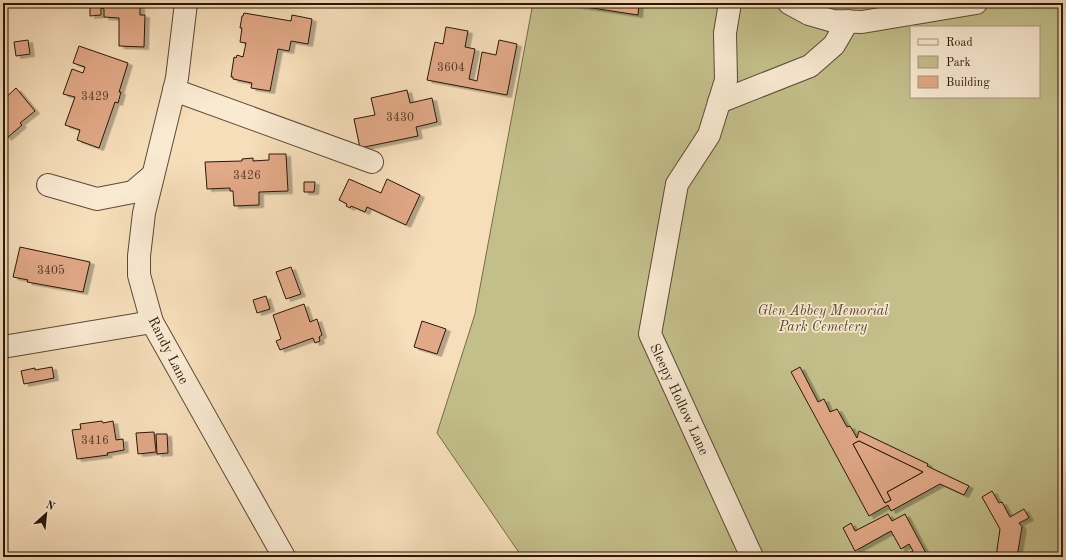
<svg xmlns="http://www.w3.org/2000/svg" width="1066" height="560" viewBox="0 0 1066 560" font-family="'Old Standard TT',serif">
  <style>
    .green { fill: #c3bf8b; stroke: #766b4a; fill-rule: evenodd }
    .building { fill: #e2a988; stroke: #2a1709; fill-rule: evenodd; filter: url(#shadow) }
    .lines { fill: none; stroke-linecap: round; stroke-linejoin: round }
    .minor-casing { stroke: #5d4935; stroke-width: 24 }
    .minor { stroke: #f9ead2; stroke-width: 22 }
    .labels { text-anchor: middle; stroke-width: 3.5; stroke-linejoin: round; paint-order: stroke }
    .number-label { font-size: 12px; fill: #583c29 }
    .park-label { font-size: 14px; font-style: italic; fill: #584930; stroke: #f9ead2 }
    .street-label { font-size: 14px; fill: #2a1709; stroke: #f9ead2 }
  </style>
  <defs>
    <filter id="shadow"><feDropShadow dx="4.5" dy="2.5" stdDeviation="0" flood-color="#0004"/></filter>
  </defs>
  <rect width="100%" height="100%" fill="#f6deba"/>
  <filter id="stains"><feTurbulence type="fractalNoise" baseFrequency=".005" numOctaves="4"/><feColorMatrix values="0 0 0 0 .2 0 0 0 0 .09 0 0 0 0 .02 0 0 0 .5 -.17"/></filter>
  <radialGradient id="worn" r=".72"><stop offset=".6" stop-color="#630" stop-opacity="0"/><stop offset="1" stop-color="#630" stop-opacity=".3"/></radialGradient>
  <path class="green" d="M533,3H1063V557H522L437,433L475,314ZM911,27H1039V97H911Z"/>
  <g class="building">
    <polygon points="90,3 140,3 140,15 145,15 144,47 119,46 119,18 104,17 104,9 101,8 101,15 90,16"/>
    <polygon points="567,3 639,3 638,15 566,4"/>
    <polygon points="244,13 291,21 292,15 312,19 308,44 291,41 289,51 278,49 270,91 251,88 252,83 233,79 233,77 231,77 234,57 236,58 237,55 243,57 246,43 240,42 242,28 240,28 242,16 243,16"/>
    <polygon points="446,27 468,31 465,47 475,49 469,79 477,81 482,52 496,55 499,40 517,44 507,95 427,80 435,42 443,44"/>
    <polygon points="28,40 30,54 16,56 14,42"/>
    <polygon points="79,46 128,63 119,92 121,92 118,103 115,102 99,148 77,140 80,130 65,125 75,97 63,94 72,69 83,73 85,67 73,63"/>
    <polygon points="16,88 35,111 20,123 22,125 7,138 3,134 3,100"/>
    <polygon points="407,90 410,103 432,98 437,122 416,127 418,136 360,148 354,119 375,115 371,98"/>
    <polygon points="269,154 286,154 288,191 259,192 259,205 234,206 233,191 230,191 230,188 207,189 205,162 242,161 242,159 253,158 253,161 269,160"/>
    <polygon points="349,179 381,193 387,179 420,195 406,225 367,207 365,212 351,206 350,208 346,206 347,204 339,200"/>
    <polygon points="304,182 315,182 314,192 304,192"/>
    <polygon points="20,247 90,262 83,292 27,282 28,280 13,277"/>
    <polygon points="291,267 301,294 286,299 276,272"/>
    <polygon points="266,296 270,309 257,313 253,300"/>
    <polygon points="304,304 310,322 317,319 322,335 319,337 320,341 315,343 313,338 280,350 276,341 281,339 273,315"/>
    <polygon points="422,321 446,329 437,354 414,347"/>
    <polygon points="52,367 54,378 24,384 21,371 35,368 35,370"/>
    <path d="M800,367L818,402L824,399L830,412L837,409L847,427L850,426L857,438L859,431L928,464L927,466L969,486L964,495L940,484L891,511L888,505L869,516L791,372ZM859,441L923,472L887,492L891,500L885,503L853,444Z"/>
    <polygon points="102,421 103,423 113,421 116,440 123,439 124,450 107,453 108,455 77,459 72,430 81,429 80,424"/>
    <polygon points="154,432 156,452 138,454 136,433"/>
    <polygon points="156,434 167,434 168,453 157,454"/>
    <polygon points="859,441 923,472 887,492 891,500 885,503 853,444"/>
    <polygon points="992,491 999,503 1002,502 1010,517 1024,509 1029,518 1019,523 1022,527 1017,557 996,557 1000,529 982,497"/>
    <polygon points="888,514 892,521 905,514 928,557 907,557 906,555 913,551 909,544 901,549 891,531 855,551 843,528 851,523 855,531"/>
  </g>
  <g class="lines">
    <defs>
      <g id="minor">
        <polyline points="186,3 177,78 144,213 139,256 139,275 152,322 284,557"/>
        <polyline points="730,3 725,33 726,80 709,135 677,184 650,334 752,557"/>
        <polyline points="789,3 809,14 833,21 862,22 976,3"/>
        <polyline points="174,90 372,162"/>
        <polyline points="719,102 810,66 834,45 848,21"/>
        <polyline points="48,185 97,199 133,192 153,175"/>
        <polyline points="3,347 152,322"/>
      </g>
    </defs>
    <use href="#minor" class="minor-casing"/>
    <use href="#minor" class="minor"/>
  </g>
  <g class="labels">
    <g class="number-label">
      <text x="451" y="71">3604</text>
      <text x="95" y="100">3429</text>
      <text x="400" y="121">3430</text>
      <text x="247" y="179">3426</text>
      <text x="51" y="274">3405</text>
      <text x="95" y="444">3416</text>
    </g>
    <g class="park-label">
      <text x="823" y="315">Glen Abbey Memorial<tspan x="823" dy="16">Park Cemetery</tspan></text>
    </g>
    <g class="street-label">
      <text transform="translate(169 350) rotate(63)" y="5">Randy Lane</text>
      <text transform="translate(680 399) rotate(65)" y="5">Sleepy Hollow Lane</text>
    </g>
  </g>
  <rect width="1066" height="560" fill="none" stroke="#f6deba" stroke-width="16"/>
  <rect x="4" y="4" width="1058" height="552" fill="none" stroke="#2a1709" stroke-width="2"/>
  <rect x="8" y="8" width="1050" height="544" fill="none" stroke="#2a1709"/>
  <rect x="910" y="26" width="130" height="72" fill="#f9ead2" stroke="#a69682"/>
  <rect x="918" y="39" width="20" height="6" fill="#f9ead2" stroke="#a69682"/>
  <text x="946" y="46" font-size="12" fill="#2a1709">Road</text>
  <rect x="918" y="56" width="20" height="12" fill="#c3bf8b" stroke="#a69682"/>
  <text x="946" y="66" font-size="12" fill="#2a1709">Park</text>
  <rect x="918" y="76" width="20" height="12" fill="#e2a988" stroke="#a69682"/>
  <text x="946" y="86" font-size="12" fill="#2a1709">Building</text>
  <g transform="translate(46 514) rotate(27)" stroke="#f9ead2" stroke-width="3" paint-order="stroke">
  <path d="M0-3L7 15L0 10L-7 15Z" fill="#2a1709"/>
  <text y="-6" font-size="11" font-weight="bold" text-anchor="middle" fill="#2a1709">N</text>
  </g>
  <rect width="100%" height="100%" filter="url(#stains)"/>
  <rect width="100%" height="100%" fill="url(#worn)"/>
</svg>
